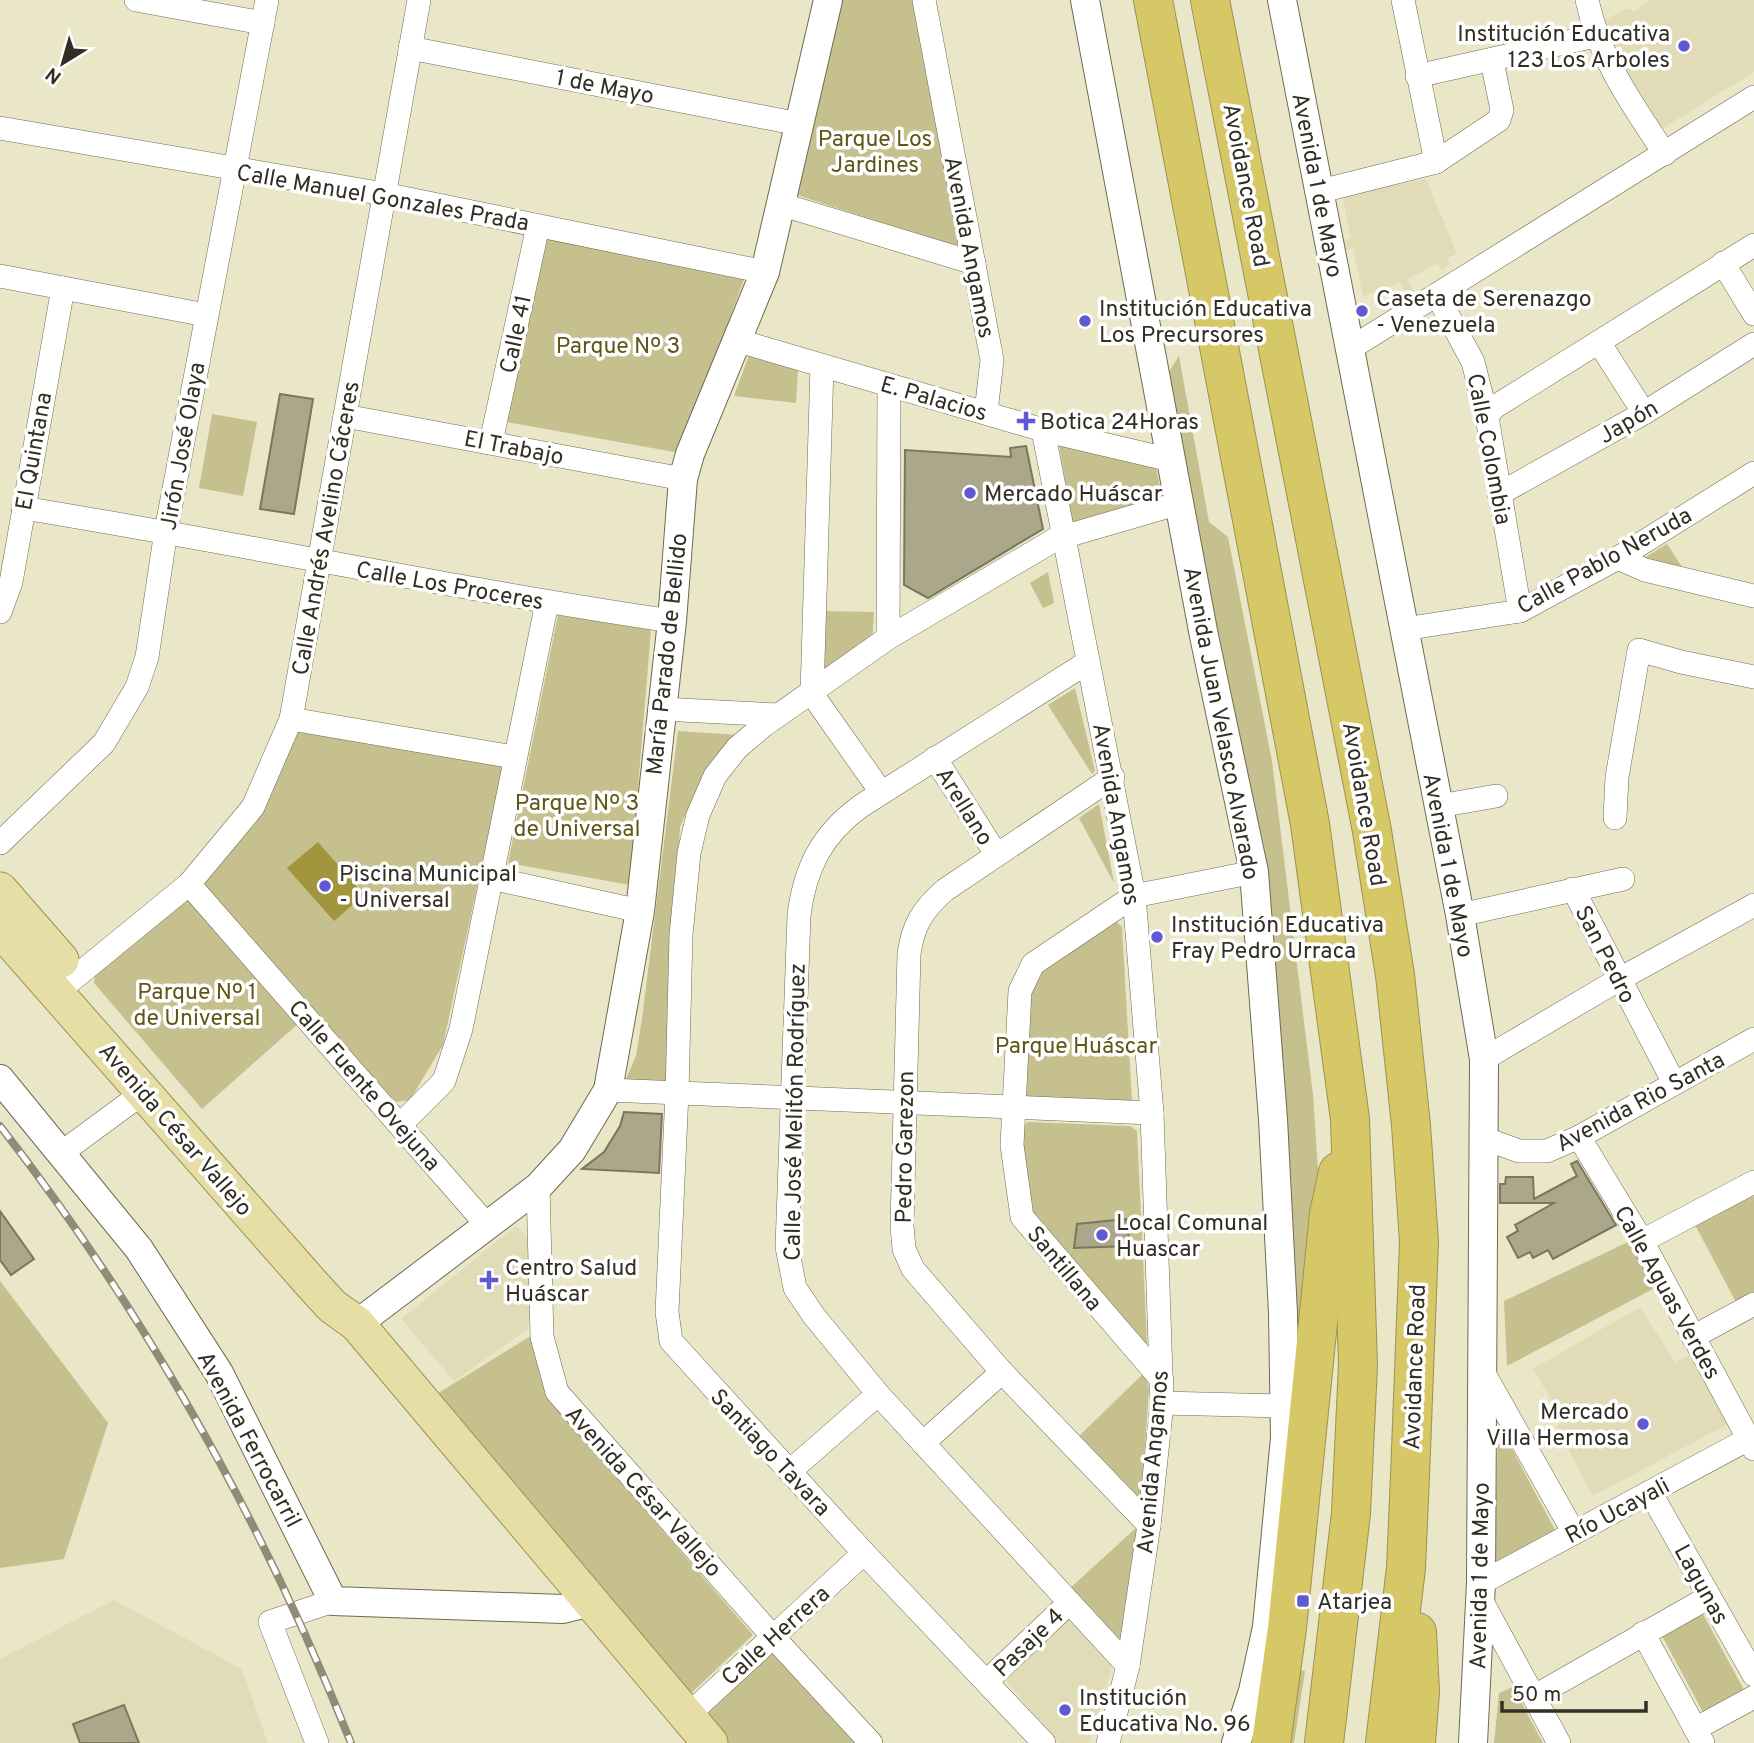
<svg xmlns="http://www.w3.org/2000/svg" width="1754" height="1743" viewBox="0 0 1754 1743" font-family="Overpass,sans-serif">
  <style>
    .built { fill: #e1dcb7 }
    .green { fill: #c6bf8e }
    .water { fill: #a2953d }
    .building { fill: #aba78b; stroke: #7b775c; stroke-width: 2 }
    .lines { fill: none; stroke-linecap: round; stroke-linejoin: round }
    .minor-casing { stroke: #6f6b50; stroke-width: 24 }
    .tertiary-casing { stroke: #6f6b50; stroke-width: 30 }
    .primary-casing { stroke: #9c9250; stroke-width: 37 }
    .motorway-casing { stroke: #9c9250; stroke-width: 40 }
    .minor { stroke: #fff; stroke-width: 23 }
    .tertiary { stroke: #fff; stroke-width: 28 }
    .primary { stroke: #e6dea4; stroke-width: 35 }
    .motorway { stroke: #d6c867; stroke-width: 38 }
    .rail-casing { stroke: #8f8c77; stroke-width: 8 }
    .rail { stroke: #fff; stroke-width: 5; stroke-dasharray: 16; stroke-linecap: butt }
    .poi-dot { fill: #6059d1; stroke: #fff; stroke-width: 2.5 }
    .labels { text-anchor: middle; stroke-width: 7; stroke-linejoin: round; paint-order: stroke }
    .poi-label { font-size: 23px; fill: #312f24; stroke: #fff; text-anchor: start }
    .street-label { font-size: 23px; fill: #312f24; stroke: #fff }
    .park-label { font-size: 23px; fill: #605716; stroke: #fff }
  </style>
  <rect width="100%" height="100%" fill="#eae6c8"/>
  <g class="built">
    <polygon points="1651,0 1754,0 1754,72 1660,130 1628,78 1604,21 1626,8 1635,11"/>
    <polygon points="1426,179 1457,254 1447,258 1450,264 1442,270 1438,263 1408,279 1413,291 1406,295 1400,282 1363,296 1353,248 1344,250 1342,241 1351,238 1342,194"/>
    <polygon points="516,1226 532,1242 528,1329 454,1381 401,1319"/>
    <polygon points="1640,1307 1675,1362 1693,1353 1730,1423 1593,1496 1556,1426 1564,1421 1533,1369"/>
    <polygon points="114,1600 242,1669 268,1743 0,1743 0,1659"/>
    <polygon points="1067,1615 1111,1664 1111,1673 1089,1743 1058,1743 1003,1677"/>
  </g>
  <g class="green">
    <polygon points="840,0 914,0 960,248 797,195"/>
    <polygon points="544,236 746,274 680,453 506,422"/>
    <polygon points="749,355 798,370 796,403 734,396"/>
    <polygon points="1179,356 1209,522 1228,537 1272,761 1313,1095 1320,1200 1293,1387 1284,1109 1168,373"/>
    <polygon points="212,414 257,422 243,496 199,488"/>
    <polygon points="1059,445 1155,462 1163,502 1073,526"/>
    <polygon points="1667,544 1688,576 1644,558"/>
    <polygon points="1048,572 1054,603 1043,608 1030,583"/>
    <polygon points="822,611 874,612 872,644 822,673"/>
    <polygon points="558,615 651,630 630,885 508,863"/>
    <polygon points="1075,688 1095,771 1092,774 1048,705"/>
    <polygon points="300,725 504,761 443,1045 410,1100 396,1102 197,885"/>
    <polygon points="678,731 739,735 706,768 680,827 666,1083 625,1081 636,1056 642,1019"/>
    <polygon points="1099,804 1114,883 1079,818"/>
    <polygon points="181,899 189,899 300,1022 202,1109 94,983 95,973"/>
    <polygon points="1116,921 1122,927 1132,1101 1021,1099 1027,992 1033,978"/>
    <polygon points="1028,1122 1130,1126 1137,1131 1147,1344 1144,1347 1029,1219 1021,1129"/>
    <polygon points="1754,1190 1754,1292 1736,1302 1695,1225"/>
    <polygon points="1630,1241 1653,1289 1507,1366 1504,1301"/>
    <polygon points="0,1281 108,1423 64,1559 0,1568"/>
    <polygon points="532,1335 540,1376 549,1399 753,1635 688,1696 432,1397"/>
    <polygon points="1145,1372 1149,1389 1141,1504 1078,1437"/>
    <polygon points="1498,1434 1504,1434 1555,1530 1500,1563 1494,1559"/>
    <polygon points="1137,1527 1142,1532 1126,1638 1110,1640 1067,1591"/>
    <polygon points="1703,1614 1744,1690 1703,1712 1662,1636"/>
    <polygon points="772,1649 860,1743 719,1743 698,1717"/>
    <polygon points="1290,1669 1305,1671 1294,1743 1280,1743"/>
    <polygon points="1513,1687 1543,1743 1494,1743 1499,1693"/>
  </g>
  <polygon class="water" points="318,842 364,895 334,921 287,868"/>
  <g class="building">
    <polygon points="280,394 313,399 294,514 260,509"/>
    <polygon points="1026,446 1043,529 928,598 904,585 905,450 1011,457 1010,448"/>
    <polygon points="624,1112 662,1114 659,1173 582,1169 604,1152 620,1126"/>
    <polygon points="1577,1161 1616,1225 1553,1259 1548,1250 1533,1258 1530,1252 1518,1258 1507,1237 1518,1231 1515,1225 1554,1203 1500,1203 1500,1184 1505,1184 1506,1177 1533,1177 1534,1199 1577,1176 1571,1164"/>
    <polygon points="0,1211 34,1259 11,1275 0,1260"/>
    <polygon points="1126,1219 1130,1246 1074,1248 1077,1224"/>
    <polygon points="124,1705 139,1743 80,1743 73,1724"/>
  </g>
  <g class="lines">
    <defs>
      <g id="minor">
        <polyline points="136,0 263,23"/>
        <polyline points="924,0 992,360 986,412"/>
        <polyline points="1403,0 1436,162"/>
        <path d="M1587,0C1600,60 1632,104 1665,154"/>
        <polyline points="410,48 799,124"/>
        <polyline points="1417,76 1595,36"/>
        <polyline points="0,128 384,194 765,272"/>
        <polyline points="1317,192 1436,162 1499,120 1502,110 1492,61"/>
        <polyline points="780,204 974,263"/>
        <polyline points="1723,263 1754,314"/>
        <polyline points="0,276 206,315"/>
        <polyline points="1437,295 1473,362 1487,417 1520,611"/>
        <polyline points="739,341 1043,430 1171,460"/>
        <polyline points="1600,344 1644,413"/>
        <polyline points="1351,348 1754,97"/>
        <polyline points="822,366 812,694 881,792"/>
        <polyline points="345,416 683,479"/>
        <polyline points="1487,417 1493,408 1754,245"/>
        <polyline points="1043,430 1134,896 1152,1113 1162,1403 1149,1525 1128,1666 1108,1743"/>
        <polyline points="491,442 538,226"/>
        <polyline points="1499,494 1644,413 1754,344"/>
        <path d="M23,508C239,543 454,589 672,621"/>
        <polyline points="1618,558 1645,570 1754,596"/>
        <polyline points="0,612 11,582 63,288"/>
        <polyline points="1404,629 1520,611 1618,558 1754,473"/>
        <polyline points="888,638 889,385"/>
        <path d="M1088,662L861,806C822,834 805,868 799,915L787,1247L795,1288L814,1316L878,1394L1128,1666"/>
        <polyline points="662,709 778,715"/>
        <polyline points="291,719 514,757"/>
        <polyline points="935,758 996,854"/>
        <path d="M1113,777L945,890C923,909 913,925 909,954L902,1226L904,1249L913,1269L1002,1372L1149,1525"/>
        <polyline points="1439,806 1496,796"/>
        <polyline points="1615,818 1617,777 1639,650 1681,662 1754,677"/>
        <polyline points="0,843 104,743 137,687 147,657 166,531 267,0"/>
        <polyline points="491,878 640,911"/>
        <polyline points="189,884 486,1224"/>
        <polyline points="1573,889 1674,1083"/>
        <polyline points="1460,915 1623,879"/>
        <polyline points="57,992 189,884 253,807 291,719 419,0"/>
        <polyline points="1484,1059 1618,980 1754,905"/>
        <polyline points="608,1090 1152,1113"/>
        <polyline points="400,1125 444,1081 461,1029 547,602"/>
        <polyline points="1579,1137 1642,1241 1754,1449"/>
        <polyline points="1483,1138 1519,1151 1547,1151 1579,1137 1754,1039"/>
        <polyline points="60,1154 144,1092"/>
        <polyline points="538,1187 542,1337 557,1392 774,1638 871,1743"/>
        <polyline points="1642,1241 1754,1182"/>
        <polyline points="1693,1337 1754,1304"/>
        <polyline points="1482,1370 1574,1533"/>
        <polyline points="1162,1380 1022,1217 1012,1145 1020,991 1033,964 1134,896 1254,872"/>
        <polyline points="1162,1403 1284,1406"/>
        <polyline points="923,1443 1002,1372"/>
        <polyline points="790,1471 878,1394"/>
        <polyline points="1650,1492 1754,1675"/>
        <polyline points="1481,1583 1754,1436"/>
        <polyline points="1480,1598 1559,1743"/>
        <polyline points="1643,1633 1703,1743"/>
        <polyline points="987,1681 1069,1603"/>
        <polyline points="1535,1696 1709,1597"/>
        <polyline points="686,1717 864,1553"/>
        <polyline points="1695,1729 1754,1697"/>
        <polyline points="317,1743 270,1622 333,1601"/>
        <polyline points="1044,1743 864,1553 671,1341 667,1312 677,1093 681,935 689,853 698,815 715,776 737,748 763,726 888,638 1056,539 1180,503"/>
      </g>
      <g id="tertiary">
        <polyline points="1085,0 1204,636 1254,872 1273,1119 1283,1313 1285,1438 1267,1627 1253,1691 1236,1743"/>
        <polyline points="1282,0 1460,915 1484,1059 1481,1583 1473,1743"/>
        <polyline points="0,1079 139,1249 219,1373 333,1601 563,1609 591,1602"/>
        <polyline points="357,1324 538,1187 572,1150 608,1090 640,911 672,621 683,479 690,454 765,272 828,0"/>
      </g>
      <g id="primary">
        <polyline points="0,890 61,960"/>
        <polyline points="0,929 311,1283 332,1306 357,1324 710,1743"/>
      </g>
      <g id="motorway">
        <polyline points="1153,0 1310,824 1350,1119 1358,1365 1351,1513 1324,1743"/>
        <polyline points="1210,0 1372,831 1395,975 1411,1125 1419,1242 1410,1476 1406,1568 1385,1743"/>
        <polyline points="1271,1743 1287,1628 1329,1214 1338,1172"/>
        <polyline points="1416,1743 1420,1692 1417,1632"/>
      </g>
    </defs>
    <use href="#minor" class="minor-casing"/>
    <use href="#tertiary" class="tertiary-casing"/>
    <use href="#primary" class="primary-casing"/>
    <use href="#motorway" class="motorway-casing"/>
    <use href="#minor" class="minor"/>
    <use href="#tertiary" class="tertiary"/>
    <use href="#primary" class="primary"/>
    <use href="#motorway" class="motorway"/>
    <defs>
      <path id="rail" d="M0,1126C146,1314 263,1522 351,1743"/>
    </defs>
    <use href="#rail" class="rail-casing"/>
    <use href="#rail" class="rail"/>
  </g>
  <g class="poi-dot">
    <circle cx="1684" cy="46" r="7"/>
    <circle cx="1362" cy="311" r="7"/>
    <circle cx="1085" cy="321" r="7"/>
    <path d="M1022.5 410.5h7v7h7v7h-7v7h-7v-7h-7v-7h7z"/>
    <circle cx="970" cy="493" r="7"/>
    <circle cx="325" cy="886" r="7"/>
    <circle cx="1157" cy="937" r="7"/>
    <circle cx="1102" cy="1235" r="7"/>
    <path d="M485.5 1269.5h7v7h7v7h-7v7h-7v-7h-7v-7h7z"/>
    <circle cx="1643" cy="1424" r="7"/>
    <rect x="1296" y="1594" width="14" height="14" rx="3.5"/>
    <circle cx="1065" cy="1710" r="7"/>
  </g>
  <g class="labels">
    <g class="poi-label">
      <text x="1670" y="41" text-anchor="end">Institución Educativa<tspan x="1670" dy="26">123 Los Arboles</tspan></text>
      <text x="1376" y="306">Caseta de Serenazgo<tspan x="1376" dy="26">- Venezuela</tspan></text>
      <text x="1099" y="316">Institución Educativa<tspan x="1099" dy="26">Los Precursores</tspan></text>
      <text x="1040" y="429">Botica 24Horas</text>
      <text x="984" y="501">Mercado Huáscar</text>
      <text x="339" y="881">Piscina Municipal<tspan x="339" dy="26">- Universal</tspan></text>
      <text x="1171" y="932">Institución Educativa<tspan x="1171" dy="26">Fray Pedro Urraca</tspan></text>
      <text x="1116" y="1230">Local Comunal<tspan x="1116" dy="26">Huascar</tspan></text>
      <text x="505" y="1275">Centro Salud<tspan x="505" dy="26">Huáscar</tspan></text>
      <text x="1629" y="1419" text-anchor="end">Mercado<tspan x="1629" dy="26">Villa Hermosa</tspan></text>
      <text x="1317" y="1609">Atarjea</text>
      <text x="1079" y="1705">Institución<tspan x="1079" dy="26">Educativa No. 96</tspan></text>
    </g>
    <g class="street-label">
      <text transform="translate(605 86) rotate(11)" y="8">1 de Mayo</text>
      <text transform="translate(1247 185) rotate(79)" y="8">Avoidance Road</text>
      <text transform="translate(1318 185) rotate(79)" y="8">Avenida 1 de Mayo</text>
      <text transform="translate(383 197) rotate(10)" y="8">Calle Manuel Gonzales Prada</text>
      <text transform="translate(970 247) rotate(79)" y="8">Avenida Angamos</text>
      <text transform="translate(515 334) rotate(-78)" y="8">Calle 41</text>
      <text transform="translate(934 398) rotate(16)" y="8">E. Palacios</text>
      <text transform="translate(1628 421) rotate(-30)" y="8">Japón</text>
      <text transform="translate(182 446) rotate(-80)" y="8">Jirón José Olaya</text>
      <text transform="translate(514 447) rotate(11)" y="8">El Trabajo</text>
      <text transform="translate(1490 449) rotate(79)" y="8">Calle Colombia</text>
      <text transform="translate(33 451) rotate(-80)" y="8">El Quintana</text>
      <text transform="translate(325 528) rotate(-80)" y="8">Calle Andrés Avelino Cáceres</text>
      <text transform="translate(1604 560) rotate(-29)" y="8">Calle Pablo Neruda</text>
      <text transform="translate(450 585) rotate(10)" y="8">Calle Los Proceres</text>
      <text transform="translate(666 654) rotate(-84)" y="8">María Parado de Bellido</text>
      <text transform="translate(1222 723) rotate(79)" y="8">Avenida Juan Velasco Alvarado</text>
      <text transform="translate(1365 804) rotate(80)" y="8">Avoidance Road</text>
      <text transform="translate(965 806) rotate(58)" y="8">Arellano</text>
      <text transform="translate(1117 814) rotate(80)" y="8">Avenida Angamos</text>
      <text transform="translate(1449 865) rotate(79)" y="8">Avenida 1 de Mayo</text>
      <text transform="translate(1606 954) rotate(63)" y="8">San Pedro</text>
      <text transform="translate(365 1085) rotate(49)" y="8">Calle Fuente Ovejuna</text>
      <text transform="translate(1640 1101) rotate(-28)" y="8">Avenida Rio Santa</text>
      <text transform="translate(794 1112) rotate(-89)" y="8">Calle José Melitón Rodríguez</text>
      <text transform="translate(176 1129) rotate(49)" y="8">Avenida César Vallejo</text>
      <text transform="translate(904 1147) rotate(-89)" y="8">Pedro Garezon</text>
      <text transform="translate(1065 1268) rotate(50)" y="8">Santillana</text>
      <text transform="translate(1668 1292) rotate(61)" y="8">Calle Aguas Verdes</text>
      <text transform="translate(1414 1367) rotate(-88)" y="8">Avoidance Road</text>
      <text transform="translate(250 1439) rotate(62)" y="8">Avenida Ferrocarril</text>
      <text transform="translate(771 1452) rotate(47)" y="8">Santiago Tavara</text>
      <text transform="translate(1152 1462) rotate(-85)" y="8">Avenida Angamos</text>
      <text transform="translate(644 1491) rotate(48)" y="8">Avenida César Vallejo</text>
      <text transform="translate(1617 1510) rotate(-28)" y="8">Río Ucayali</text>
      <text transform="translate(1479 1576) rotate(-89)" y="8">Avenida 1 de Mayo</text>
      <text transform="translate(1702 1584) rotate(61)" y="8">Lagunas</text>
      <text transform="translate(775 1635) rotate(-42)" y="8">Calle Herrera</text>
      <text transform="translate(1028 1642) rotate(-44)" y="8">Pasaje 4</text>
    </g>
    <g class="park-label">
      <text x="875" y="146">Parque Los<tspan x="875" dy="26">Jardines</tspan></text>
      <text x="618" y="353">Parque Nº 3</text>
      <text x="577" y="810">Parque Nº 3<tspan x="577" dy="26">de Universal</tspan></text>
      <text x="197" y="999">Parque Nº 1<tspan x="197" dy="26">de Universal</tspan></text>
      <text x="1076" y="1053">Parque Huáscar</text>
    </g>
  </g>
  <g transform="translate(63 63) rotate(217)" stroke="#ffffff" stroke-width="5" paint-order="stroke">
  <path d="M0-5L12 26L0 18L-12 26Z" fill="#312f24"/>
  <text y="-10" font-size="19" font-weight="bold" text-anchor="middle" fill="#312f24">N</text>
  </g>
  <path d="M1502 1701v10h144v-10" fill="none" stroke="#312f24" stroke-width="3.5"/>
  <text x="1512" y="1701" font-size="21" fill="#312f24" stroke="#ffffff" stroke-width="5" paint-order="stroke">50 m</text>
</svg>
